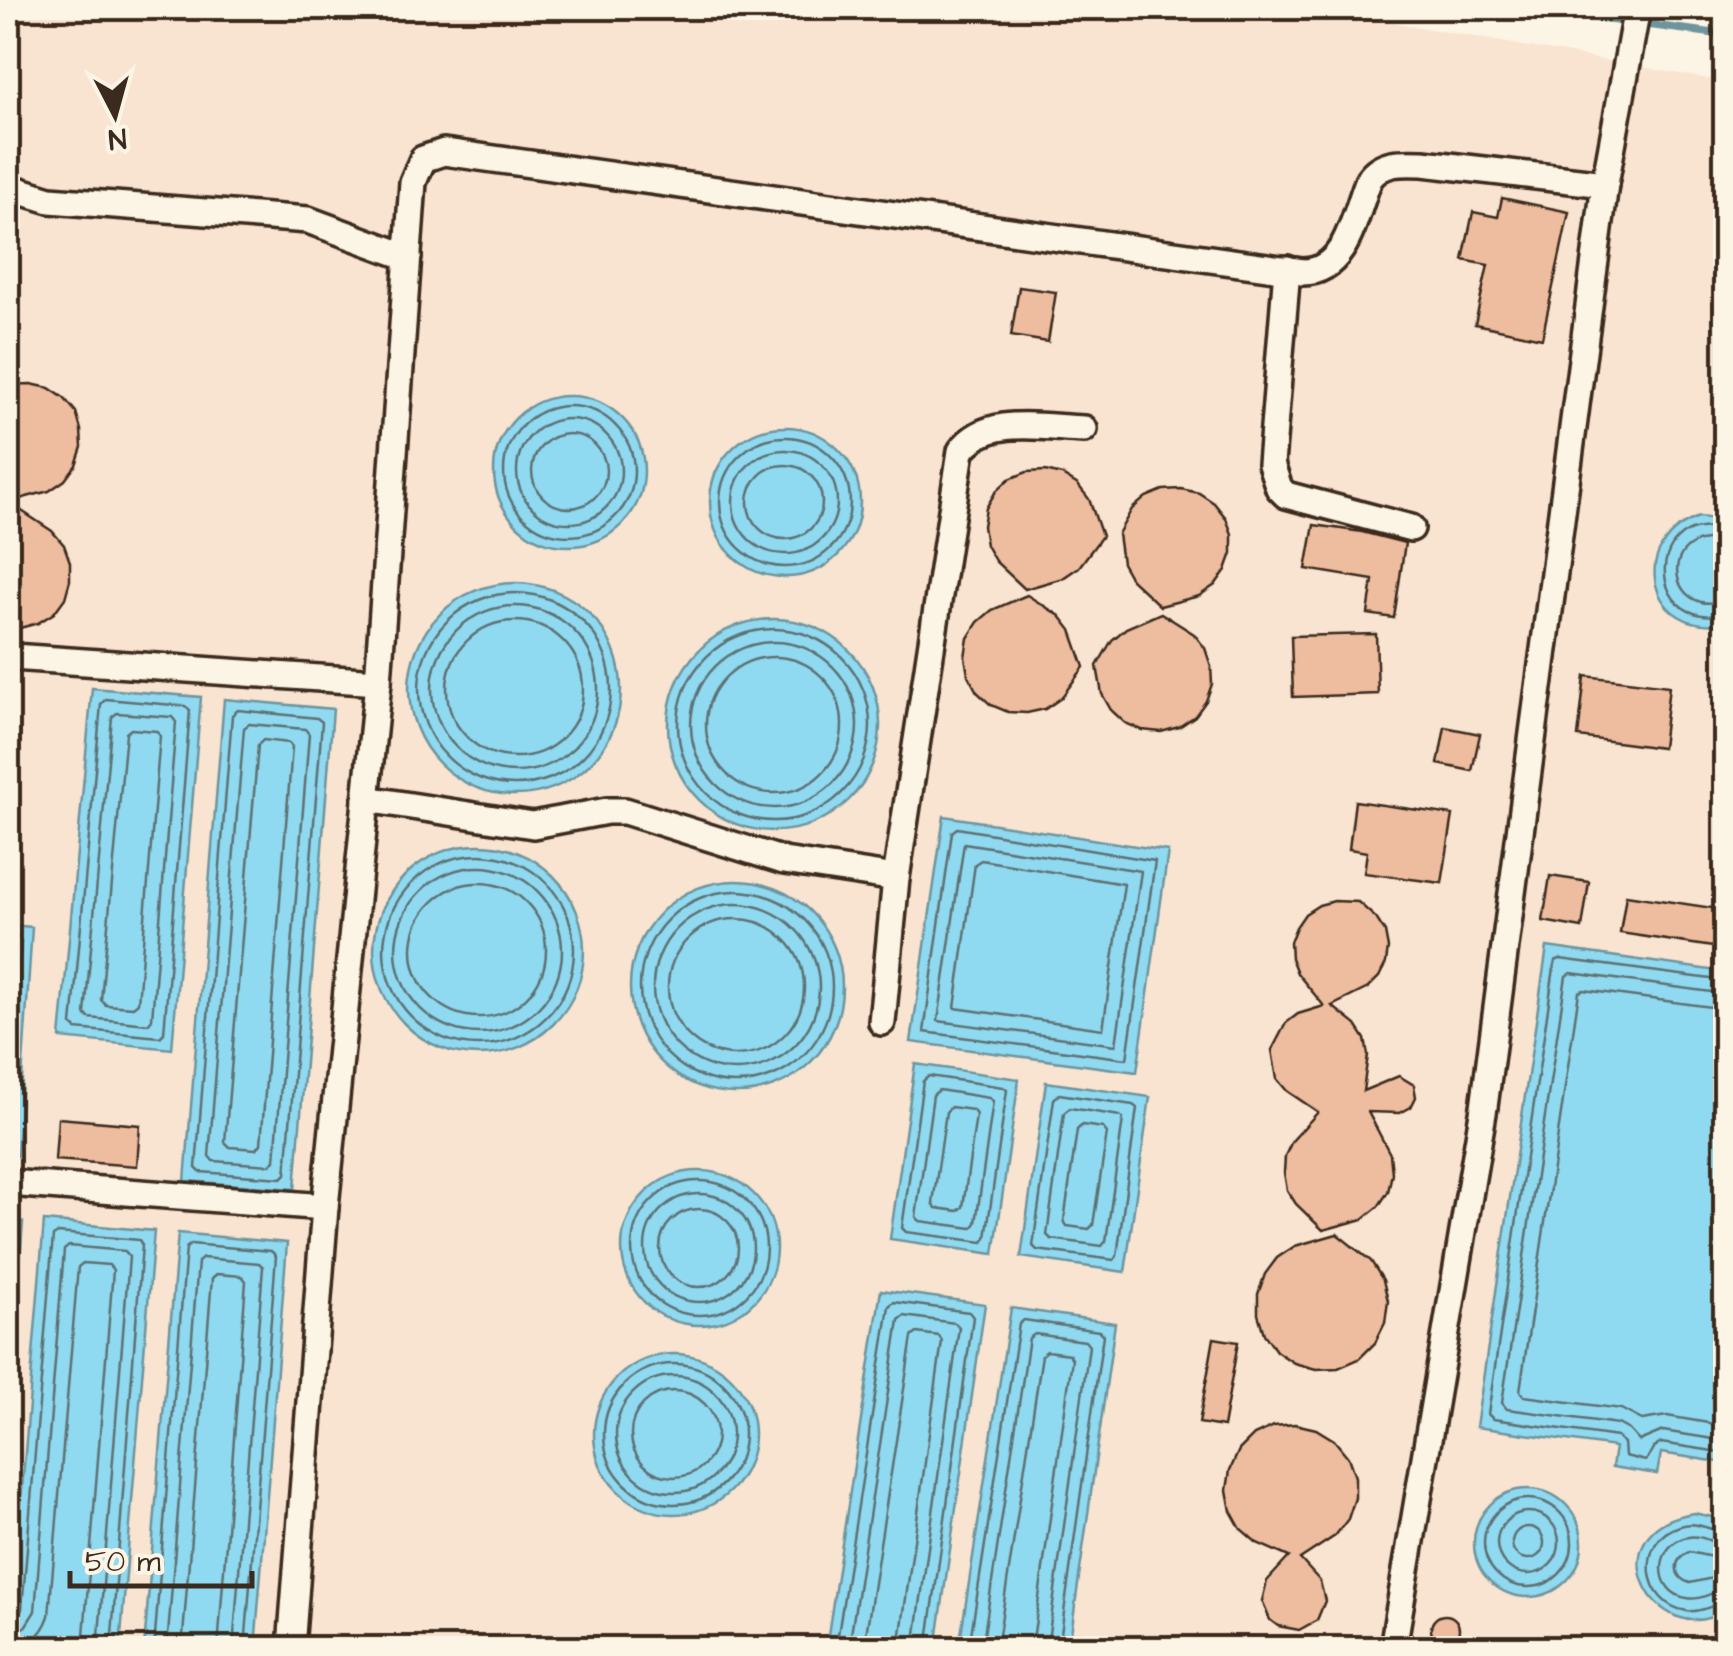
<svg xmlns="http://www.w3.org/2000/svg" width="1733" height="1656" viewBox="0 0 1733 1656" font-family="'Architects Daughter',sans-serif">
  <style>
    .built { fill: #f8e4d0 }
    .water { fill: #90daf1; stroke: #6e949d; stroke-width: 2.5 }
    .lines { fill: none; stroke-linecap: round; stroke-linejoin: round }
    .shore { stroke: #5d7072; stroke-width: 2.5 }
    .stream { stroke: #6e949d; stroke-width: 8 }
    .building { fill: #eebd9f; stroke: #3b2a1e; stroke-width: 2.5 }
    .minor-casing { stroke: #3b2a1e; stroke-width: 32 }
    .minor { stroke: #fcf5e5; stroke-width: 25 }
  </style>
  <rect width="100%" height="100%" fill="#fcf5e5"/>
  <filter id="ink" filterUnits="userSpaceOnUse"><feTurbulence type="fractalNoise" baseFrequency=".01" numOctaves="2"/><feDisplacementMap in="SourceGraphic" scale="20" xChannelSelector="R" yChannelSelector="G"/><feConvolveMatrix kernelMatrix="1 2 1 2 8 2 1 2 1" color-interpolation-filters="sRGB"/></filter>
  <g filter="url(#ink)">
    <polygon class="built" points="8,8 1314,8 1725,82 1725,1648 8,1648"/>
    <g class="water">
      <circle cx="569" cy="471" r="75"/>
      <circle cx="785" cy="502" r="75"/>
      <path d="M1699,517L1725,520V623C1649,637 1626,543 1699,517Z"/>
      <circle cx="515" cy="689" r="106"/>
      <circle cx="774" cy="725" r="106"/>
      <polygon points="92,688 201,697 172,1049 60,1038"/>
      <polygon points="224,699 333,709 295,1189 185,1181"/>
      <polygon points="944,816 1168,851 1137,1072 911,1042"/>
      <circle cx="479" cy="950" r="105"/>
      <circle cx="736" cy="987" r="106"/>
      <polygon points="8,925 32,927 17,1156 8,1155"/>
      <polygon points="1547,947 1725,972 1725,1463 1661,1453 1657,1474 1612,1467 1615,1447 1476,1427"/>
      <polygon points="915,1064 1019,1079 994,1254 890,1239"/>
      <polygon points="1046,1082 1150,1097 1125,1272 1021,1257"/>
      <circle cx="699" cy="1248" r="77"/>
      <polygon points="8,1220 23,1222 8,1411"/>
      <polygon points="44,1221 154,1231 120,1648 9,1648"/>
      <polygon points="178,1233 287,1243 255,1648 144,1648"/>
      <polygon points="881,1290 985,1304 936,1648 826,1648"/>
      <polygon points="1011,1308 1115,1323 1069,1648 959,1648"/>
      <circle cx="674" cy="1434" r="80"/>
      <circle cx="1528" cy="1543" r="54"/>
      <path d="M1694,1513L1712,1517L1725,1525V1610C1656,1656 1589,1529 1694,1513Z"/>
    </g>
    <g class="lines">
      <g class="shore">
        <circle cx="569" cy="471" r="65"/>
        <circle cx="569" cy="471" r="52"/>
        <circle cx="569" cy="471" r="37"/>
        <circle cx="785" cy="502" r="65"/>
        <circle cx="785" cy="502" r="52"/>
        <circle cx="785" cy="502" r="37"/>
        <path d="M1726,529C1713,527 1699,526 1687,532C1654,550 1659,602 1694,613C1705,617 1715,615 1726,614"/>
        <path d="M1726,541C1714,540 1703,538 1693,544C1668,557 1674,595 1701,602C1709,604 1717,602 1726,602"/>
        <circle cx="515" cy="689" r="96"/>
        <circle cx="515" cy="689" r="83"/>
        <circle cx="515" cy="689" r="68"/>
        <circle cx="774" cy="725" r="96"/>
        <circle cx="774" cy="725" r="83"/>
        <circle cx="774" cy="725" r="68"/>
        <polygon points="106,699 185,706 190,710 164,1033 160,1037 76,1029 72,1025 101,704"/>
        <polygon points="238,710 317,718 322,722 286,1174 282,1178 200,1172 196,1168 232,715"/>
        <polygon points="117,713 172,717 176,722 152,1019 148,1024 89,1018 85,1014 112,717"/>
        <polygon points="249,724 305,729 309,734 275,1160 270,1165 213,1161 209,1156 244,728"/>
        <polygon points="131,729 157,731 160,736 138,1003 133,1007 106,1005 101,1000 126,733"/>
        <polygon points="263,740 289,743 292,747 261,1144 256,1149 230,1147 225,1142 258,745"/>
        <polygon points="957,828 1155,861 1127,1059 924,1032 952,832"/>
        <polygon points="964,843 1141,871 1116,1045 938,1021"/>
        <circle cx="479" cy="950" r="95"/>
        <polygon points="981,860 1124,884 1103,1029 955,1008 975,864"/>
        <circle cx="479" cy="950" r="83"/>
        <circle cx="479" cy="950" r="67"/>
        <circle cx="736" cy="987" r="96"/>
        <circle cx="736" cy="987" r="83"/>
        <circle cx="736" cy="987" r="68"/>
        <polyline points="8,935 18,936 21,941 8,1141"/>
        <polyline points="1726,981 1560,959 1555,961 1488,1414 1493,1419 1617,1437 1624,1443 1625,1456 1646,1461 1653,1448 1661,1443 1726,1453"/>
        <polyline points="1726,994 1571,973 1566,976 1502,1403 1507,1409 1618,1424 1629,1430 1639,1441 1663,1431 1726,1441"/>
        <polyline points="1726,1009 1584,990 1579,992 1520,1391 1524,1396 1621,1409 1642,1420 1667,1416 1726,1426"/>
        <polygon points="929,1076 1003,1087 1007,1090 986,1238 983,1242 906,1232 902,1228 923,1081"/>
        <polygon points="939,1090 989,1098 993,1101 976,1223 972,1228 920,1221 916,1217 933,1095"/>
        <polygon points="1059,1094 1133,1105 1137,1108 1117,1256 1114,1260 1037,1250 1033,1246 1054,1099"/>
        <polygon points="951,1107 973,1110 976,1115 963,1207 958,1211 936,1208 933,1203 946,1112"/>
        <polygon points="1070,1108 1120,1116 1123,1119 1106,1241 1102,1246 1051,1239 1047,1235 1064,1113"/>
        <polygon points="1082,1125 1103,1128 1107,1133 1093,1225 1089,1229 1067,1226 1064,1221 1077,1130"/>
        <circle cx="699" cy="1248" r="67"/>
        <circle cx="699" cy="1248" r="54"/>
        <circle cx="699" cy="1248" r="39"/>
        <circle cx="674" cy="1434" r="70"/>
        <circle cx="674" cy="1434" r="58"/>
        <circle cx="674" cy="1434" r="43"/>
        <circle cx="1528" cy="1543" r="44"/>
        <circle cx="1528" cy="1543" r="31"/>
        <circle cx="1528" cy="1543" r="16"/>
        <path d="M1726,1532C1709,1531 1697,1520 1680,1526C1635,1539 1642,1605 1687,1611C1702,1613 1712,1604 1726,1603"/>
        <path d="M1726,1545C1712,1544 1702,1534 1688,1537C1654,1543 1653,1593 1687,1598C1701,1601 1712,1591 1726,1590"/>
        <path d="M1726,1560L1689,1552C1672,1560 1673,1578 1690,1583L1726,1575"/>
        <polyline points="8,1620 18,1617 22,1609 53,1236 58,1233 139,1240 142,1245 111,1648"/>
        <polyline points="8,1632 25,1627 35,1611 64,1250 69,1246 125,1251 129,1257 98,1648"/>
        <path d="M8,1647C28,1647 42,1636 49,1616L78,1267L83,1263L109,1265L113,1270L83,1648"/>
        <polyline points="154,1648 186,1248 191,1244 271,1251 276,1256 245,1648"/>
        <polyline points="167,1648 198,1262 203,1258 259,1263 263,1267 233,1648"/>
        <polyline points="182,1648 212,1278 217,1274 242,1276 246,1281 218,1648"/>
        <polyline points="836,1648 889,1306 894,1302 969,1312 973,1317 927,1648"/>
        <polyline points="849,1648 899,1320 904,1316 955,1323 959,1327 914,1648"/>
        <polyline points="864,1648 912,1337 917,1333 939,1336 942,1341 899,1648"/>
        <polyline points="969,1648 1019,1324 1024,1320 1099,1331 1103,1335 1059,1648"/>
        <polyline points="982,1648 1029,1338 1035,1334 1085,1341 1089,1346 1047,1648"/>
        <polyline points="997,1648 1042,1355 1047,1351 1069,1354 1072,1359 1032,1648"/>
      </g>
      <polyline class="stream" points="1520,8 1726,35"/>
    </g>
    <g class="building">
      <polygon points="1502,198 1569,212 1542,338 1475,324 1488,265 1463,260 1473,212 1498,217"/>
      <polygon points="1019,287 1056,292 1048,342 1011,336"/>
      <polygon points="31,384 49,388 64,398 76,412 81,430 82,447 76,465 65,480 49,491 8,502 8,385"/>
      <polygon points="1045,471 1062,475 1078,485 1089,499 1102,536 1079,567 1063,578 1025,589 995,561 986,545 983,526 986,508 996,491 1009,479 1027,472"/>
      <polygon points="1181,489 1199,493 1214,503 1226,518 1232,534 1232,553 1226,570 1215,585 1199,596 1160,606 1131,579 1122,563 1118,534 1132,509 1146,497 1163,490"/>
      <polygon points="8,502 52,531 64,545 70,562 70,580 65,598 54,613 38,623 20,628 8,627"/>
      <polygon points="1314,525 1362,532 1405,543 1394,618 1368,614 1373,580 1306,569"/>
      <polygon points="1027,595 1060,616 1071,630 1084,667 1061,698 1045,709 1027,713 1008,712 991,705 977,692 968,675 965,657 968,638 978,622 992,610"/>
      <polygon points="1161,613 1194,634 1205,648 1211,666 1212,684 1206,701 1195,716 1179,727 1161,732 1142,730 1125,723 1111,710 1102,694 1097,666 1112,640 1126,628"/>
      <polygon points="1376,634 1378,694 1293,697 1291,636"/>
      <polygon points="1585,676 1669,686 1662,748 1578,737"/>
      <polygon points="1445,727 1480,734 1472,771 1438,764"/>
      <polygon points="1355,801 1453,815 1442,883 1364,873 1367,852 1349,849"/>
      <polygon points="1550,876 1589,882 1582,928 1543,921"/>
      <polygon points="1626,895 1726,910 1726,949 1620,933"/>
      <polygon points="1334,901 1358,902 1376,918 1385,932 1388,948 1386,963 1379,977 1368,988 1332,1006 1356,1025 1365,1039 1368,1055 1363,1091 1399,1076 1414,1085 1416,1097 1411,1107 1400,1113 1368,1112 1390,1154 1392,1173 1388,1192 1378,1207 1363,1219 1323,1230 1296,1204 1287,1190 1284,1173 1285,1156 1292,1141 1318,1112 1287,1091 1277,1079 1272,1050 1286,1023 1298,1014 1324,1006 1297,973 1291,958 1290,942 1296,927 1305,914 1319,905"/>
      <polygon points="58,1118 140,1125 137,1166 55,1160"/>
      <polygon points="1337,1234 1371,1261 1383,1280 1388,1301 1385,1323 1375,1343 1359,1359 1338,1368 1316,1369 1294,1363 1276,1351 1264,1334 1258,1314 1258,1294 1265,1274 1277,1258 1295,1246"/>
      <polygon points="1214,1338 1238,1342 1223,1427 1199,1423"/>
      <polygon points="1295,1424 1316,1429 1334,1440 1348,1457 1355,1477 1355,1498 1348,1519 1335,1536 1300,1559 1320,1581 1325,1601 1317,1620 1299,1630 1278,1626 1270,1620 1262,1601 1267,1581 1289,1557 1257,1543 1241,1529 1231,1511 1227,1490 1230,1470 1239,1450 1254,1435 1274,1426"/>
      <circle cx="1445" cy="1629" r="14"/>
    </g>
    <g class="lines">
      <defs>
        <g id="minor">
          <polyline points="8,187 50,200 308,220 408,257"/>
          <polyline points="1287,269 1271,464 1279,488 1286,495 1411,528"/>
          <polyline points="12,657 378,682"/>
          <polyline points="366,799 533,825 607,811 625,811 784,861 896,878 882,1022"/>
          <path d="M896,878L961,451C987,414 1044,428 1084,429"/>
          <polyline points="8,1183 325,1207"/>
          <path d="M291,1648L325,1207L378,682L413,182L423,159L444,152L1303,272C1347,272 1355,213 1369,179C1381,161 1402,162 1423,163L1605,184"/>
          <polyline points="1393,1648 1484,1107 1605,184 1637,8"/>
        </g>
      </defs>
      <use href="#minor" class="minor-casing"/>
      <use href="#minor" class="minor"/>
    </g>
  </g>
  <rect width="1733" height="1656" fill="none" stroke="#fcf5e5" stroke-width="40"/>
  <rect x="20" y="20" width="1693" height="1616" fill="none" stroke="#3b2a1e" stroke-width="4" filter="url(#ink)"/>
  <g transform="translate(115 115) rotate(174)" stroke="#fcf5e5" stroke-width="8" paint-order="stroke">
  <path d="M0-8L18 38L0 25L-18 38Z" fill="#3b2a1e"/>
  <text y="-15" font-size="28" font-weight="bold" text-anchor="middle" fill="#3b2a1e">N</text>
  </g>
  <path d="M70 1571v15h182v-15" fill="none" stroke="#3b2a1e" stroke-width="5"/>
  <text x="85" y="1571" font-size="30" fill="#3b2a1e" stroke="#fcf5e5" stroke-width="8" paint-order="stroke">50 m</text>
</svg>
